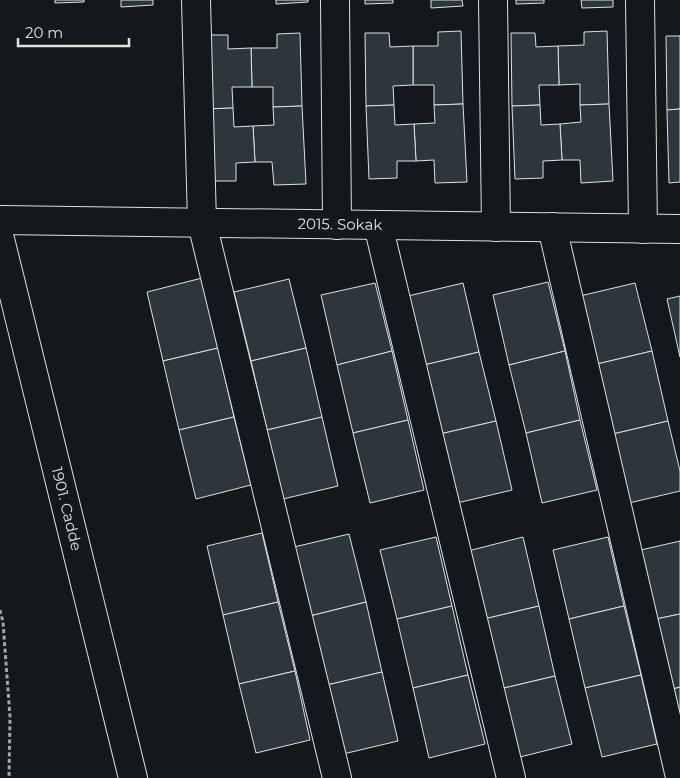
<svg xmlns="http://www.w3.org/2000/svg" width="680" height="778" viewBox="0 0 680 778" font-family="Montserrat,sans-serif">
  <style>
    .building { fill: #2c363c; stroke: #d8e6dc }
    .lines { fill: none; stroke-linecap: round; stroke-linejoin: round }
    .minor-casing { stroke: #d8e6dc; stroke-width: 30 }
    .path { stroke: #9da8a2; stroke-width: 3; stroke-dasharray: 4 2.5; stroke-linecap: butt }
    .minor { stroke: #14181c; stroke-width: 28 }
    .labels { text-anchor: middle; stroke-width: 4; stroke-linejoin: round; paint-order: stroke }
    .street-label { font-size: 15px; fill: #d8e6dc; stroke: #14181c }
  </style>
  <rect width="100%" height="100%" fill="#14181c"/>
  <g class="building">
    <polygon points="55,0 84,0 84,2 55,3"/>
    <polygon points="121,0 153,0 153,5 121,7"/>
    <polygon points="276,0 308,0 308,2 276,4"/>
    <polygon points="365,0 393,0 393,3 365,4"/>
    <polygon points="431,0 462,0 463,6 431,8"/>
    <polygon points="516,0 544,0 544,3 516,4"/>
    <polygon points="581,0 613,0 613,7 582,8"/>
    <polygon points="461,31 463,104 434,105 434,85 413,85 413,46 438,46 438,32"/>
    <polygon points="607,31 609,104 580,105 580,84 559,85 558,46 584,45 584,32"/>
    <polygon points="300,33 302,106 273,107 273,87 252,87 251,48 277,48 277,34"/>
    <polygon points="365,33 389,33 390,47 413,46 413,85 393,86 394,105 366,106"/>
    <polygon points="511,33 535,33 536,47 558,46 559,85 539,85 540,105 512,106"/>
    <polygon points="204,35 228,35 228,49 251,48 252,87 232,87 233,108 205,109"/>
    <polygon points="666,36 680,36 680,109 667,110"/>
    <polygon points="463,104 467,182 435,183 434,160 416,161 414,124 435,123 434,105"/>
    <polygon points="609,104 613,181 581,183 580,160 562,160 560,124 581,122 580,105"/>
    <polygon points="394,105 395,125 414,124 416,161 397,161 397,178 369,179 366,106"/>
    <polygon points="540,105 541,125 560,124 562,160 543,161 543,178 515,179 512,106"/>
    <polygon points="302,106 306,184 274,185 272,162 255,162 253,126 274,125 273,107"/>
    <polygon points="233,108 234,127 253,126 255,162 236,163 236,181 208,181 205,109"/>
    <polygon points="680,109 680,182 669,183 667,110"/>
    <polygon points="202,278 218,348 163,361 147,292"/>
    <polygon points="289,279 306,348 251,361 234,292"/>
    <polygon points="548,282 565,351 509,365 493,295"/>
    <polygon points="375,283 392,351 337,365 321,295"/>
    <polygon points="463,283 479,352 424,365 408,296"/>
    <polygon points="635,283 652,351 597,364 580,296"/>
    <polygon points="680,296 680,357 667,299"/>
    <polygon points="218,348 234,417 179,430 163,361"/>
    <polygon points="306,348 322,417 267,430 251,361"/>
    <polygon points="392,351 408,420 353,433 337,365"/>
    <polygon points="565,351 580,420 526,433 509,365"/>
    <polygon points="652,351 668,421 613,434 597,364"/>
    <polygon points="479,352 496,421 440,434 424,365"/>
    <polygon points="234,417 251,485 196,499 179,430"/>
    <polygon points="322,417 338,486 283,499 267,430"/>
    <polygon points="408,420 424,490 370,503 353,433"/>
    <polygon points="580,420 597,490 542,503 526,433"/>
    <polygon points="496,421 512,490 457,503 440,434"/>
    <polygon points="668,421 680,471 680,491 629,503 613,434"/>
    <polygon points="262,533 278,602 223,615 207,546"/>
    <polygon points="349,534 366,602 310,616 294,547"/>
    <polygon points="436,537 452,606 397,619 380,550"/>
    <polygon points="523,537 539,606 484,619 468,551"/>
    <polygon points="608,537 624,606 569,619 553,550"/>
    <polygon points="680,541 680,614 656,619 641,550"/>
    <polygon points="278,602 295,671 239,684 223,615"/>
    <polygon points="366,602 382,672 327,685 310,616"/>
    <polygon points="452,606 468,675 413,688 397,619"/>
    <polygon points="539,606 555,676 500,689 484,619"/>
    <polygon points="624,606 641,675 585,688 569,619"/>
    <polygon points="680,614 680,687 673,689 656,619"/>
    <polygon points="295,671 310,740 256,753 239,684"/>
    <polygon points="382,672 398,741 343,754 327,685"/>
    <polygon points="468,675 485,744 429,758 413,688"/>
    <polygon points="641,675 657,744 602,757 585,688"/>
    <polygon points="555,676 572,744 516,758 500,689"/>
    <polygon points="680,687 680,719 673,689"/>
  </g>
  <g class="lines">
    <defs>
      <g id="minor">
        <polyline points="196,0 202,223 337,778"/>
        <polyline points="335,0 337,225"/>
        <polyline points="493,0 496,227"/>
        <polyline points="640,0 643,229"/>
        <path id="s1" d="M0,220L680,229"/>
        <polyline points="378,225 511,778"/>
        <polyline points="552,227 680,777"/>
        <path id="s2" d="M0,239L133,778"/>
      </g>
    </defs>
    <use href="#minor" class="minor-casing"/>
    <polyline class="path" points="0,610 3,622 10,717 9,778"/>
    <use href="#minor" class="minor"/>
  </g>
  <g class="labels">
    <g class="street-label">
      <text dy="5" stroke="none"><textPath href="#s1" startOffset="340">2015. Sokak</textPath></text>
      <text dy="5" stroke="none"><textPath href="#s2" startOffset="278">1901. Cadde</textPath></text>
    </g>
  </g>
  <path d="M18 38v8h111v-8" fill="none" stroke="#d8e6dc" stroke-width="2.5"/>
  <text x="25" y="38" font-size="15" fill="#d8e6dc" stroke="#14181c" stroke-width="4" paint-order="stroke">20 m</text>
</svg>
